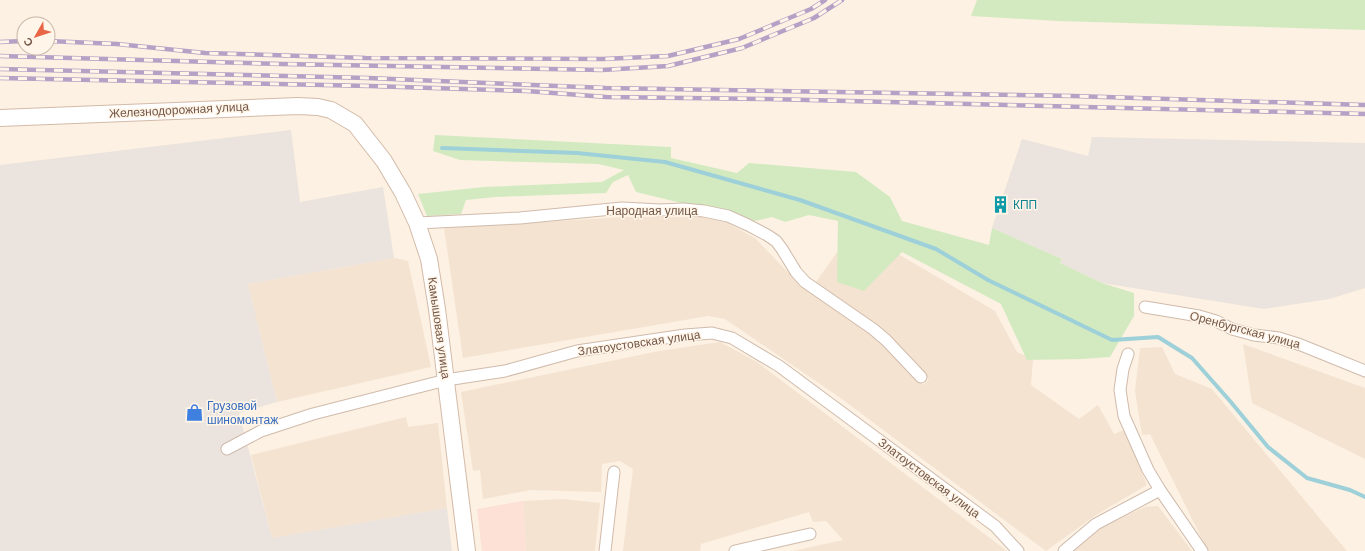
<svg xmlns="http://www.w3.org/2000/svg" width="1365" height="551" viewBox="0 0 1365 551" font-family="Helvetica,sans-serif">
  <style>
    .residential { fill: #f4e3d1 }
    .commercial { fill: #fde0d6 }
    .industrial { fill: #ebe3dd }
    .green { fill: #d3eac1 }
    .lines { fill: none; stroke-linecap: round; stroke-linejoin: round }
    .stream { stroke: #9dd0d8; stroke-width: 4 }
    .street-casing { stroke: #d0bbac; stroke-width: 13 }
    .secondary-casing { stroke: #d3baa9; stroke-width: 18 }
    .street { stroke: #fff; stroke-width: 11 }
    .secondary { stroke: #fff; stroke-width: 16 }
    .rail-casing { stroke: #b4a1c5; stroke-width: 4.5 }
    .rail { stroke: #fff5e8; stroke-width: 3; stroke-dasharray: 9; stroke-linecap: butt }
    .labels { text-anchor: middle; stroke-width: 3; stroke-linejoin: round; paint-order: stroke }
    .street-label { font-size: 12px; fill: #745748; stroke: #fff5e8 }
    .culture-label { font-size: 12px; fill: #0d838f; stroke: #fff5e8; text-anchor: start }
    .shop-label { font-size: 12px; fill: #366cbe; stroke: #fff5e8; text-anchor: start }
  </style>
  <rect width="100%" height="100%" fill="#fcf1e2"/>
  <g class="residential">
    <polygon points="625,217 716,217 755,238 802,287 875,334 923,385 929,380 887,335 816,282 854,228 995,311 1017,352 1033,359 1031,385 1079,419 1098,405 1114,434 1124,430 1147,485 1096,515 1046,551 839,397 725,319 708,316 463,358 444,228"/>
    <polygon points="394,258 408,261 431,367 277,402 248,284"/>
    <polygon points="720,342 757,362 1007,551 793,551 843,540 826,521 813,522 809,512 701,544 700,551 623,551 633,469 620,461 602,464 601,492 531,490 483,499 480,470 473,471 461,392 659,351"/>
    <polygon points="1243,344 1365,388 1365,459 1252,403"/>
    <polygon points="1162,347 1175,374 1212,389 1347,551 1208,551 1150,434 1142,435 1135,391 1140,348"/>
    <polygon points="406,417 408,427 438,423 447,508 272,538 251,455"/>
    <polygon points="563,499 600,503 595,551 526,551 523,501"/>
    <polygon points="1158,506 1192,551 1071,551 1105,525 1145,507"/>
  </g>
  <polygon class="commercial" points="523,501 526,551 482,551 477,509"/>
  <g class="industrial">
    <polygon points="291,130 300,202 383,187 394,258 248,284 277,402 239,413 272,538 447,508 452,551 0,551 0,165"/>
    <polygon points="1092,137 1365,143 1365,288 1329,299 1264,309 1102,283 1060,263 1062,259 992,228 1022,139 1088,156"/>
  </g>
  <g class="green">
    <polygon points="977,0 1365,0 1365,30 1058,21 971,16"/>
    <polygon points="435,135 671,147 671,158 737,173 749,163 856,172 890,197 902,221 989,245 992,228 1062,259 1060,263 1102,283 1134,293 1134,316 1110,357 1082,359 1027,360 1001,304 902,252 864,291 837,282 838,221 809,215 785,222 772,217 755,221 636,192 628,175 613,182 606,193 495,197 466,200 461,214 427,216 418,194 484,187 602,182 624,170 598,164 460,160 433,151"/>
  </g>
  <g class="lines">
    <polyline class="stream" points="442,148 577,153 665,162 800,200 936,249 988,280 1112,340 1158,337 1192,358 1230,401 1268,447 1307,478 1350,490 1365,497"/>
    <defs>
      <g id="street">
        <polyline points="417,223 520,218 622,208 660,210 683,209 704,211 728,216 748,225 767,235 776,241 782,249 796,272 805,282 873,329 886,340 921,377"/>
        <polyline points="1145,307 1199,316 1216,321 1232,329 1254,335 1279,338 1301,345 1365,371"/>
        <polyline points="1128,354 1123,369 1120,390 1124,416 1148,470 1160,490 1202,551"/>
        <polyline points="227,449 261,431 313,414 446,380 505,371 577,351 685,335 712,333 732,338 779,366 995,526 1018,551"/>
        <polyline points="605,551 614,472"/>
        <polyline points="735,551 810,534"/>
        <polyline points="1064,551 1096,524 1160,490"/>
      </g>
      <polyline id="secondary" points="0,118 298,106 318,107 331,110 355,124 384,161 403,193 417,223 429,259 437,309 467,551"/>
    </defs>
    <use href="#street" class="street-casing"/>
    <use href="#secondary" class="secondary-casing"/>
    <use href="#street" class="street"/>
    <use href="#secondary" class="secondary"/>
    <defs>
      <g id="rail">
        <polyline points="48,41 117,44 205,53 366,58 603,59 668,56 739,39 811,9 825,0"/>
        <polyline points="0,42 24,41"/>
        <polyline points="0,56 282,64 602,70 668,66 742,48 814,18 842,0"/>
        <polyline points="0,69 368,78 606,88 1073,96 1365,105"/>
        <polyline points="0,78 370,86 527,91 606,97 768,99 1365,114"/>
      </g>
    </defs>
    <use href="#rail" class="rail-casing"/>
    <use href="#rail" class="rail"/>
  </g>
  <defs>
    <symbol id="building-bare" viewBox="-9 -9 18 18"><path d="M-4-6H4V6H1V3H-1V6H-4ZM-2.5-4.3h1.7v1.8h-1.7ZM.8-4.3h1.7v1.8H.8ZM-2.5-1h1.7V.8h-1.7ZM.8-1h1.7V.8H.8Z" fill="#0f9aa8" stroke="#fff5e8" stroke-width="2.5" paint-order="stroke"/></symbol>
    <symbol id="shop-bare" viewBox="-9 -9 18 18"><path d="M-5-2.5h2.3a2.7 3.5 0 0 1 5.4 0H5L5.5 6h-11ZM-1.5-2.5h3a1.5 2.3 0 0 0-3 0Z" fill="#3f7fe0" stroke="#fff5e8" stroke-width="2.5" paint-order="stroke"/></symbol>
  </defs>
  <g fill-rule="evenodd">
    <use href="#building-bare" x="988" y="192" width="25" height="25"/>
    <use href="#shop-bare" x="182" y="400" width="25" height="25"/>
  </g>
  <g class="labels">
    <g class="street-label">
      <text transform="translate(179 110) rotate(-3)" y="4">Железнодорожная улица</text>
      <text x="652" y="215">Народная улица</text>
      <text transform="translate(439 328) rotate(82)" y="4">Камышовая улица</text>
      <text transform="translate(1245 330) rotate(15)" y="4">Оренбургская улица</text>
      <text transform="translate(639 343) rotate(-8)" y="4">Златоустовская улица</text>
      <text transform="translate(929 478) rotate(37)" y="4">Златоустовская улица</text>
    </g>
    <g class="culture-label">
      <text x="1013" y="209">КПП</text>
    </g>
    <g class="shop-label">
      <text x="207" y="410">Грузовой<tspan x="207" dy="14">шиномонтаж</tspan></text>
    </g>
  </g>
  <g transform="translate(36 36) rotate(231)"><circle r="19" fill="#fff5e8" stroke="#c7b6a8"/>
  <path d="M0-3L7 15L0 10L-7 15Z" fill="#e86546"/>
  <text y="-6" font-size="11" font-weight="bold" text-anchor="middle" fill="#745748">С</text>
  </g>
</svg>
